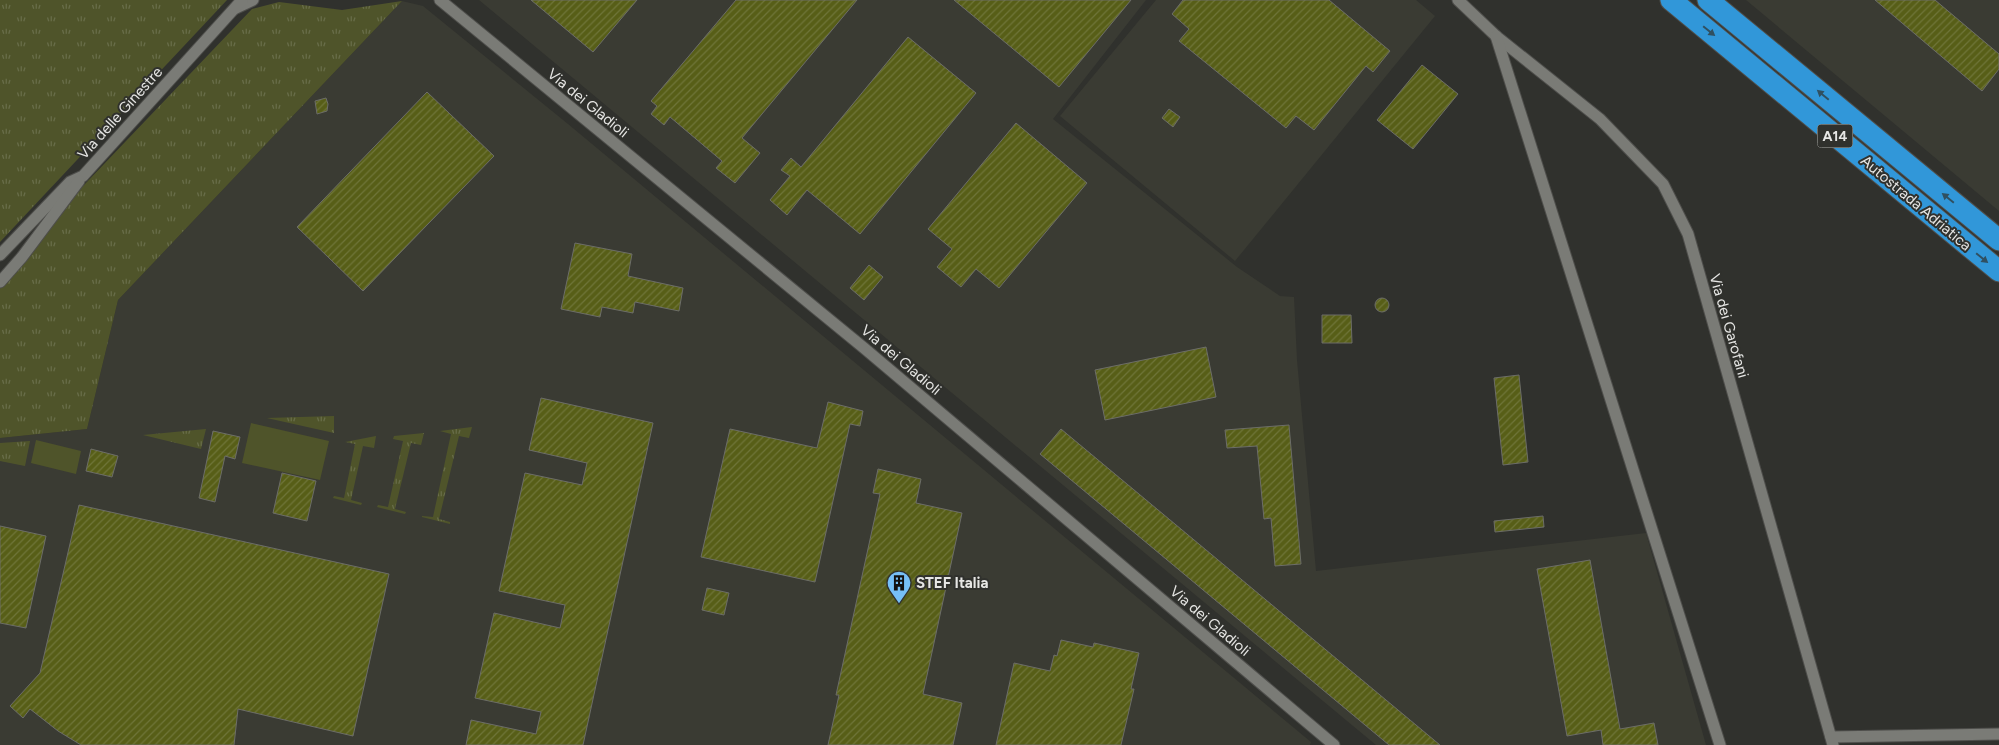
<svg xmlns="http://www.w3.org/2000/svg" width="1999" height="745" viewBox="0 0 1999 745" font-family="Figtree,sans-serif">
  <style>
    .built { fill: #3a3b33 }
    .grass { fill: url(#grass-tufts) }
    .pitch { fill: #4f542a }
    .building { fill: url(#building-hatch); stroke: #6c6d68 }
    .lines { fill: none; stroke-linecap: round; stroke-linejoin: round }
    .minor-casing { stroke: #4e4e4b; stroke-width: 13 }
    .motorway-casing { stroke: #4e4e4b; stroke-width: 23 }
    .minor { stroke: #7a7b76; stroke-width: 11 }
    .motorway { stroke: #3197d9; stroke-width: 21 }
    .oneway { fill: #305061 }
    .labels { text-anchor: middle; stroke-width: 4; stroke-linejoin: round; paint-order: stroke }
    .shield { fill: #30312d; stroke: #afb0ad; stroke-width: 1 }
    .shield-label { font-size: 14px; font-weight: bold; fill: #e6e6e4 }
    .street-label { font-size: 15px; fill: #e6e6e4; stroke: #30312d }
    .poi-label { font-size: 15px; font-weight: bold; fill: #e6e6e4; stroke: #30312d; text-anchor: start }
  </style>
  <defs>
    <pattern id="grass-tufts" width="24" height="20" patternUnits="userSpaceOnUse" patternTransform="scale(1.25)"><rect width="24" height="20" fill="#4f542a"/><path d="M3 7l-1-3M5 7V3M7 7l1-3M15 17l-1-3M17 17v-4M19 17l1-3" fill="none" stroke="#686d49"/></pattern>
    <pattern id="building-hatch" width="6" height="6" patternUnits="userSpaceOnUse" patternTransform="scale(1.25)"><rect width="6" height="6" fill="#575e17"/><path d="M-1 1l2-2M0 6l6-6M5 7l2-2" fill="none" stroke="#6f7539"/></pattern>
  </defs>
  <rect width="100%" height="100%" fill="#30312d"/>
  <g class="built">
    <polygon points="479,0 1146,0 1053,119 1237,267 1280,296 1294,297 1297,360 1316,571 1646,533 1706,745 1376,745"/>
    <polygon points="1156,0 1416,0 1435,16 1235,261 1060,116"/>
    <polygon points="1746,0 1999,0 1999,211"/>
    <polygon points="402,1 423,6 568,124 1311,742 1310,745 0,745 0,438 87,429 118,300"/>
  </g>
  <g class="grass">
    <polygon points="0,0 227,0 0,242"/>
    <polygon points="402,1 118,300 87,429 0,438 0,273 252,9 279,2 342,10"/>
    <polygon points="334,416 334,433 267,418"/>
    <polygon points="472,427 469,438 459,436 439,519 450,522 450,524 422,517 422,516 433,517 451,434 440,431"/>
    <polygon points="206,429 201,449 143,435"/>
    <polygon points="424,433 421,445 411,443 395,509 406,512 405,514 377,507 378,505 388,507 403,441 393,439 394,436"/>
    <polygon points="376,436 374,448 363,446 351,500 362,503 361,505 333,498 334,496 344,498 355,444 345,442"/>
    <polygon points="30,441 25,466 0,461 0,443"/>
  </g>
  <g class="pitch">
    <polygon points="251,423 329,441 320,480 242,463"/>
    <polygon points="36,440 81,451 76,474 31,463"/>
  </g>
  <g class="building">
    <polygon points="531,0 637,0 593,52"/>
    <polygon points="736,0 857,0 742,138 760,153 735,183 716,168 722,161 670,117 664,125 651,114 657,106 651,101"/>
    <polygon points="954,0 1131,0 1059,87"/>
    <polygon points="1183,0 1329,0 1390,51 1373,72 1366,66 1314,130 1296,116 1286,128 1179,41 1189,29 1172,14"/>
    <polygon points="1875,0 1935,0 1999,54 1999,69 1982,91"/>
    <polygon points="908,37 976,93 860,234 807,190 787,215 770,200 790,176 781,170 791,158 801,167"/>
    <polygon points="1422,65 1458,94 1413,149 1377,120"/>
    <polygon points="427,92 494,156 363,291 297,227"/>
    <polygon points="326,98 328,104 327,111 317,114 315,101"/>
    <polygon points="1169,109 1180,117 1173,127 1162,118"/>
    <polygon points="1016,123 1087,183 999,288 976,269 961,287 937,267 952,249 928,229"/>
    <polygon points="575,243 632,254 628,276 683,288 679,311 635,302 633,313 602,307 600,317 561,309"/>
    <polygon points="869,265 883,277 864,300 850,288"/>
    <circle cx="1382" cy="305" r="7"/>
    <polygon points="1322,315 1351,315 1352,343 1322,343"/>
    <polygon points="1206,347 1216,397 1105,420 1095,370"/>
    <polygon points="1519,375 1528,462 1503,465 1494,378"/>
    <polygon points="541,398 653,423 583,745 466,745 471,720 536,734 541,712 475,698 494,613 560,628 565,605 499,591 525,473 582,485 587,463 529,450"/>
    <polygon points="828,402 863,411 860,426 850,424 815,582 701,557 730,429 817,448"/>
    <polygon points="1289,425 1301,564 1275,566 1271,518 1264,519 1257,446 1227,448 1225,430"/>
    <polygon points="1061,429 1440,745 1389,745 1040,454"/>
    <polygon points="213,431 240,437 235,459 225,456 215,502 199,498"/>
    <polygon points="91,449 118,456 112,477 86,471"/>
    <polygon points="878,469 921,479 916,503 962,513 923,694 962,703 953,745 828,745 839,695 836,695 880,494 873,493"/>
    <polygon points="282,473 316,481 307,521 273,513"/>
    <polygon points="79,505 389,574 353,736 238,709 234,745 81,745 58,731 30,709 23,718 10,706 40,673"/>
    <polygon points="1543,516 1544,527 1495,532 1494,521"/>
    <polygon points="0,526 46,536 26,628 0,623"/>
    <polygon points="1590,560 1620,729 1654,723 1658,745 1603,745 1601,730 1567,736 1537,569"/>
    <polygon points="707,588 729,593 724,615 702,610"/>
    <polygon points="1061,640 1093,647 1094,643 1139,653 1131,689 1134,689 1121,745 996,745 1014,663 1050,671 1054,655 1057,656"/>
  </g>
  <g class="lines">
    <defs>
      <g id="minor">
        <polyline points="440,0 864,348 1334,745"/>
        <polyline points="1458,0 1496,36 1600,119 1663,184 1688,234 1833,745"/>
        <polyline points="236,8 253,0"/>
        <polyline points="1496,36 1720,745"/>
        <polyline points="0,255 70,182 83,176 242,0"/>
        <polyline points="0,282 22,257 79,181"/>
        <polyline points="1831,737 1999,734"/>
      </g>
      <g id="motorway">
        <polyline points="1671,0 1999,271"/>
        <polyline points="1708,0 1999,240"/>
      </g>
    </defs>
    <use href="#minor" class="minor-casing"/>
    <use href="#motorway" class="motorway-casing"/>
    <use href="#minor" class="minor"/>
    <use href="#motorway" class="motorway"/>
  </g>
  <defs><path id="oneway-solid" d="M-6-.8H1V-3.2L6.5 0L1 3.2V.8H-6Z" transform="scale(1.25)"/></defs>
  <g class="oneway">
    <use href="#oneway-solid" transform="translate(1709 31) rotate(39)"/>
    <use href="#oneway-solid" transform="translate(1823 95) rotate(-140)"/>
    <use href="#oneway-solid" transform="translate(1948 198) rotate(-141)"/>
    <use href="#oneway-solid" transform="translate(1982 258) rotate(39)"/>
  </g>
  <defs>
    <symbol id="building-pin" viewBox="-11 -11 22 30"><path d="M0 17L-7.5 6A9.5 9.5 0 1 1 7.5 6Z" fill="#76c0f7" stroke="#30312d"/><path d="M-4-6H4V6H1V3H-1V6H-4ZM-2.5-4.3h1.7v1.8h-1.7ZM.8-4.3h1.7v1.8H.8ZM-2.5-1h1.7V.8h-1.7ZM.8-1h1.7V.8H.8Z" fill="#111"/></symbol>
  </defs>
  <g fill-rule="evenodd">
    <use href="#building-pin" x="885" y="569" width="28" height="38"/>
  </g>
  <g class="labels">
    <rect class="shield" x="1817.5" y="124.5" width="35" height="23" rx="4"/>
    <g class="shield-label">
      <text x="1835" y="141">A14</text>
    </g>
    <g class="street-label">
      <text transform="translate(588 103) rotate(39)" y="5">Via dei Gladioli</text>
      <text transform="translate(120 113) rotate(-48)" y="5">Via delle Ginestre</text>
      <text transform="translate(1916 203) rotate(40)" y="5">Autostrada Adriatica</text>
      <text transform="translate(1729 326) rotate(74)" y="5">Via dei Garofani</text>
      <text transform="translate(901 360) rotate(40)" y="5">Via dei Gladioli</text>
      <text transform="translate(1210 621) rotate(40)" y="5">Via dei Gladioli</text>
    </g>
    <g class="poi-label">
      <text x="916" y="588">STEF Italia</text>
    </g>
  </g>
</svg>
